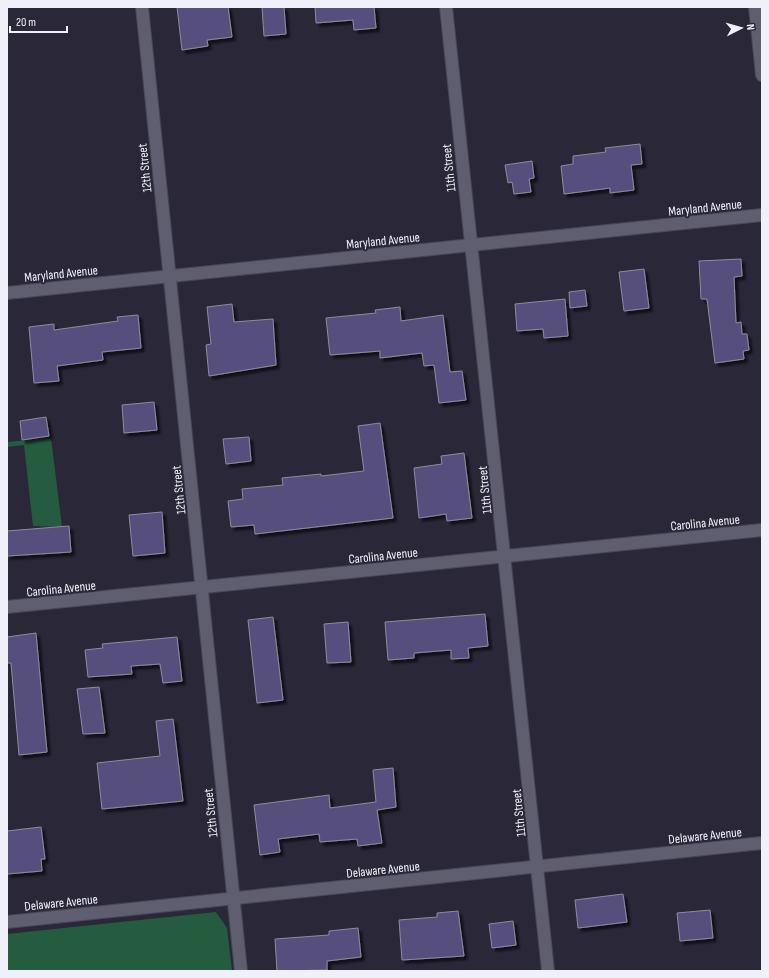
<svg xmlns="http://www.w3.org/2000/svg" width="769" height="978" viewBox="0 0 769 978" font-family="'Sofia Sans Condensed',sans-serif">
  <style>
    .green { fill: #255c40 }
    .building { fill: #564f7e; stroke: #8c8b9e; filter: url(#shadow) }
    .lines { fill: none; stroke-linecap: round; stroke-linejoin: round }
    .minor-casing { stroke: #484754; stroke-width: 14 }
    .tertiary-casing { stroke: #484754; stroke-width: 14 }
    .minor { stroke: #5f5d70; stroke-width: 12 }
    .tertiary { stroke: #5f5d70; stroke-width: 12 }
    .labels { text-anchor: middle; stroke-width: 4; stroke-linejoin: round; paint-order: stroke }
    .street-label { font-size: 13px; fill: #f0f0fa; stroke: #2a2838 }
  </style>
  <defs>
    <filter id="shadow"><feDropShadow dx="3.5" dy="3.5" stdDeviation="1" flood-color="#0009"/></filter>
  </defs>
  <rect width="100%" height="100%" fill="#2a2838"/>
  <g class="green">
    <polygon points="51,438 62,527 33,526 24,445 7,447 7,442"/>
    <polygon points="216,912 227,928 232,971 7,971 7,934"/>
  </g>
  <g class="building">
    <polygon points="177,7 228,7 232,37 207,40 208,46 182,50"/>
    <polygon points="262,7 284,7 286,34 264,36"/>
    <polygon points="315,7 374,7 376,28 354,30 353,20 316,23"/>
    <polygon points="640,144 642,164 631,165 634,190 610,193 610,188 564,194 561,166 573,164 573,156 606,152 605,148"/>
    <polygon points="532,161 534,178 529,179 531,192 514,194 512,182 508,183 505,165"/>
    <polygon points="741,259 742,276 734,277 736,323 741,322 742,334 747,334 749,350 743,351 744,359 715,363 707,299 701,299 699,261"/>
    <polygon points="644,269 649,308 624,311 619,272"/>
    <polygon points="585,290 587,306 570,308 569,292"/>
    <polygon points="565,299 568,336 544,338 543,329 517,331 515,304"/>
    <polygon points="232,304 234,322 273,319 276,365 209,376 206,345 211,344 207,307"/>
    <polygon points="400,307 401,321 443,315 450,372 462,371 466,400 439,403 434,365 424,366 422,353 380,358 380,351 330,355 326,318 376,313 375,310"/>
    <polygon points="138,315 141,348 102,352 103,360 57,366 59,381 34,383 29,327 54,324 54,330 118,321 117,317"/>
    <polygon points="154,402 157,430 124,433 122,405"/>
    <polygon points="46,417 49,436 22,440 20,421"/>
    <polygon points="380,423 393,518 255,534 254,525 231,527 228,501 243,499 242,489 283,485 282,478 321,474 321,476 364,471 358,426"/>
    <polygon points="249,437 251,461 226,464 223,439"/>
    <polygon points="464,453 472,518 447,521 446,514 419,518 414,468 442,464 441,456"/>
    <polygon points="162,512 165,553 133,556 129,515"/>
    <polygon points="69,526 71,552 7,556 7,531"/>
    <polygon points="485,614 488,646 468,648 469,658 451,659 451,650 414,653 414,658 388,660 385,622"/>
    <polygon points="273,617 283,700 257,703 248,620"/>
    <polygon points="348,622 351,662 327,663 324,624"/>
    <polygon points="36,633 47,752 19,755 11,663 7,663 7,637"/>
    <polygon points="177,637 182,681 163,683 160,664 131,666 132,674 88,677 85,650 103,648 102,644"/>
    <polygon points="99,687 105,733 83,734 77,689"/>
    <polygon points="173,719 183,801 102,809 97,763 160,756 156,721"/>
    <polygon points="393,768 396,807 377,810 382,843 358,846 357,839 320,842 319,834 278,839 280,852 260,855 254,805 329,795 330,808 376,802 373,770"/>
    <polygon points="41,827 45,859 41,859 42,871 7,874 7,831"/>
    <polygon points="623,894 627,922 578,928 575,900"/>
    <polygon points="710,910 713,938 680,941 677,913"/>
    <polygon points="458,911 464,956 402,960 399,920 437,917 437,913"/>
    <polygon points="513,921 516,945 492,948 489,924"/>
    <polygon points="358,928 361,957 327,961 327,970 277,971 275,939 329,935 329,931"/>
  </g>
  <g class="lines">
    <defs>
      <g id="minor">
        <polyline points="142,7 241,971"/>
        <polyline points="446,7 548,971"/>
        <polyline points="7,293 762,215"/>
        <polyline points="7,607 762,530"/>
        <polyline points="7,922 762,843"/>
      </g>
      <polyline id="tertiary" points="755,7 762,75"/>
    </defs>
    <use href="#minor" class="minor-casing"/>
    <use href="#tertiary" class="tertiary-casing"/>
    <use href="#minor" class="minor"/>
    <use href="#tertiary" class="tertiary"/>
  </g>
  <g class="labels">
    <g class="street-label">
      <text transform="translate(144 168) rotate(-96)" y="5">12th Street</text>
      <text transform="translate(448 168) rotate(-96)" y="5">11th Street</text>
      <text transform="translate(705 207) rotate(-6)" y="5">Maryland Avenue</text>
      <text transform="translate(383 240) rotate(-6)" y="5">Maryland Avenue</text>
      <text transform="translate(61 273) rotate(-6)" y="5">Maryland Avenue</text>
      <text transform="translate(178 490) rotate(-96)" y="5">12th Street</text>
      <text transform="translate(484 490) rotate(-96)" y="5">11th Street</text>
      <text transform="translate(705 522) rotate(-6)" y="5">Carolina Avenue</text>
      <text transform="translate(383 555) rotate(-6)" y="5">Carolina Avenue</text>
      <text transform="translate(61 588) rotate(-6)" y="5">Carolina Avenue</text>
      <text transform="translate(210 813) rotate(-96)" y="5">12th Street</text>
      <text transform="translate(518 813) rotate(-96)" y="5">11th Street</text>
      <text transform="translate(705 835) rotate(-6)" y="5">Delaware Avenue</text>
      <text transform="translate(383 869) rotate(-6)" y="5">Delaware Avenue</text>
      <text transform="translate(61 902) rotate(-6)" y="5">Delaware Avenue</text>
    </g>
  </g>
  <rect width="769" height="978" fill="none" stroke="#f0f0fa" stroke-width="16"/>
  <g transform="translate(741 28) rotate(84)" stroke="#2a2838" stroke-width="3" paint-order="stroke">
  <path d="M0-3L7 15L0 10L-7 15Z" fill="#f0f0fa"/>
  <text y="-6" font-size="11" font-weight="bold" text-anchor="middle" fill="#f0f0fa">N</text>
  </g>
  <path d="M10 26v6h57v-6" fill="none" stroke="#f0f0fa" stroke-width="2"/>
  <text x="16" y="26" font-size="12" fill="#f0f0fa" stroke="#2a2838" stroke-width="3" paint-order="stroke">20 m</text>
</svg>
